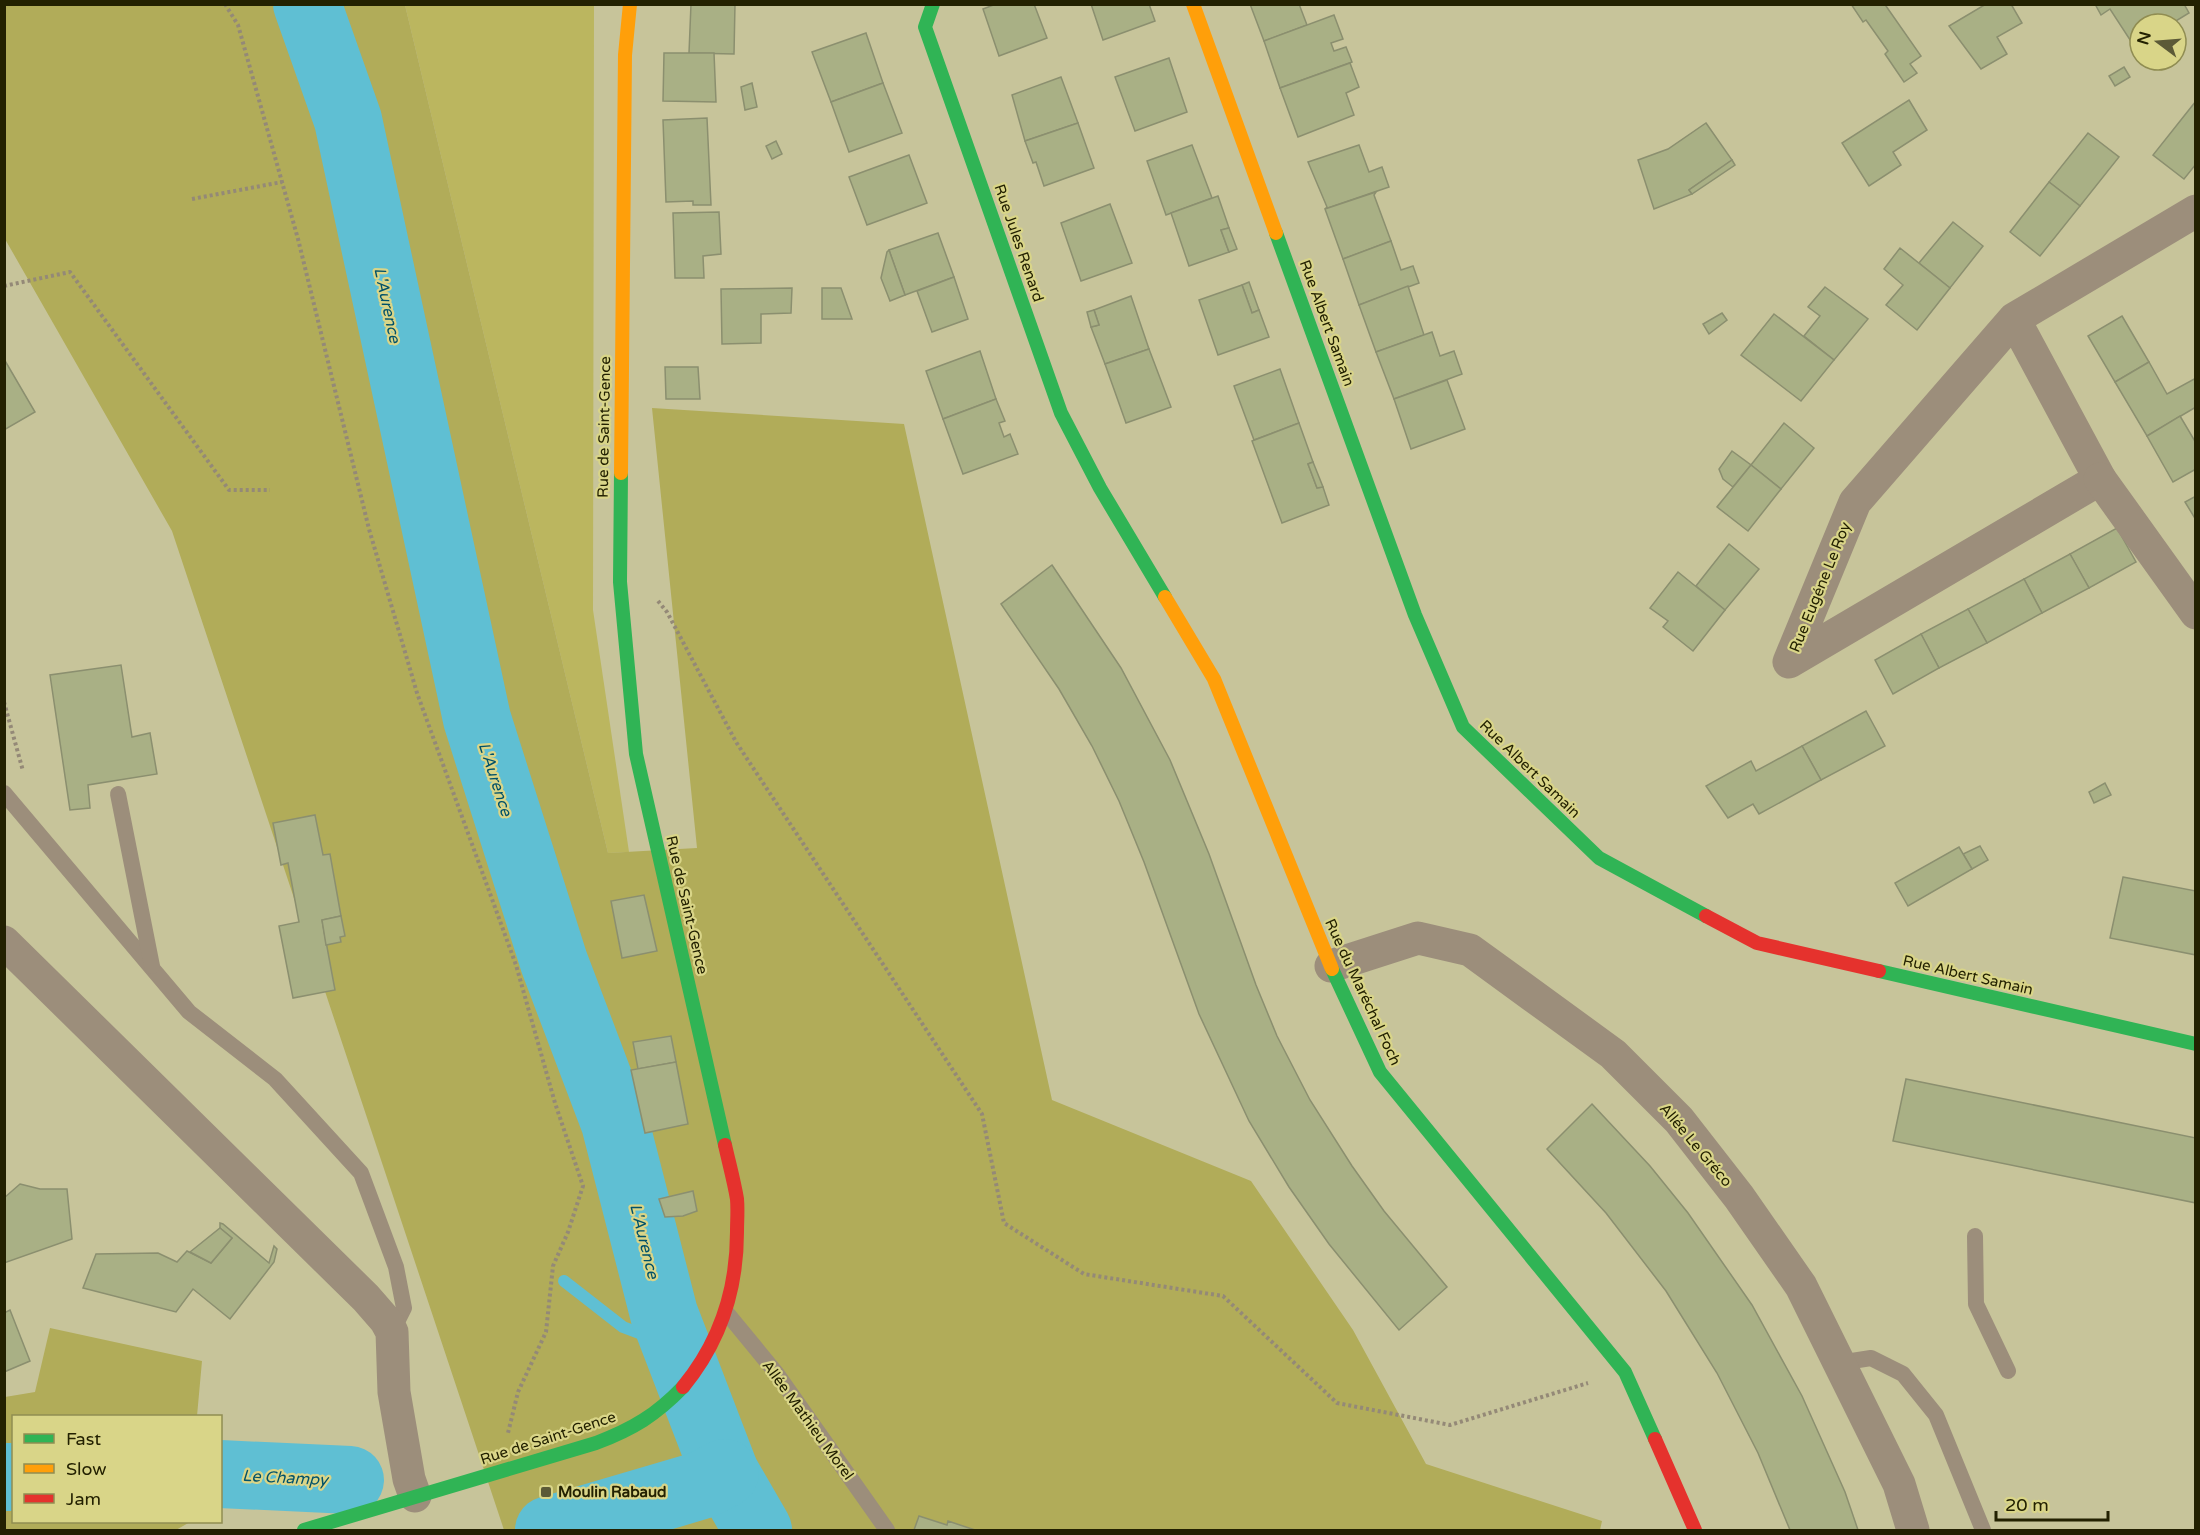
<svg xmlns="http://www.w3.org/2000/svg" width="2200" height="1535" viewBox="0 0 2200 1535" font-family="'Varela Round',sans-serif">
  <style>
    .green { fill: #bbb65f }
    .forest { fill: #b1ac59 }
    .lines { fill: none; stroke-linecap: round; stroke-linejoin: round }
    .stream { stroke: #5fbfd3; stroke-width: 12 }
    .river { stroke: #5fbfd3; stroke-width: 68 }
    .building { fill: #a9b085; stroke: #8b8f6f; stroke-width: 1.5 }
    .path { stroke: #948977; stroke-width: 4; stroke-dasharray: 3 3; stroke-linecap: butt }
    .lane { stroke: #9c8e7b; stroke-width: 16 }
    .street { stroke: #9c8e7b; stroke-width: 33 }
    .fast { stroke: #30b455; stroke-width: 14 }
    .slow { stroke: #ff9f0a; stroke-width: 14 }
    .jam { stroke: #e5322d; stroke-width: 14 }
    .poi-dot { fill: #5c5a37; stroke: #d9d588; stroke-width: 2 }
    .labels { text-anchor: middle; stroke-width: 4.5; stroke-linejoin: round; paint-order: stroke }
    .street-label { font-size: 15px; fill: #232101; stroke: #d9d588 }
    .poi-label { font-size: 15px; font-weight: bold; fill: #232101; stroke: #d9d588; text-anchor: start }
    .water-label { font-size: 16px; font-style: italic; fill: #005169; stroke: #d9d588 }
  </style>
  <rect width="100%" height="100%" fill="#c7c49a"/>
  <polygon class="green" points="405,5 594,5 593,610 629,852 608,853"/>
  <g class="forest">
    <polygon points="4,5 405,5 608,853 697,848 652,408 904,424 1052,1100 1251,1181 1353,1330 1426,1464 1602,1521 1600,1530 504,1530 172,531 5,239"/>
    <polygon points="50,1328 202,1361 197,1416 14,1416 14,1522 190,1522 176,1530 5,1530 5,1397 35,1392"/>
  </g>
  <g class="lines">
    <polyline class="stream" points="564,1281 623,1327 676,1347"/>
    <g class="river">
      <polyline points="307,4 348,120 477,719 554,962 615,1123 664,1314 725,1473 758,1530"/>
      <polyline points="220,1474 350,1480"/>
      <polyline points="4,1477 14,1477"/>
      <polyline points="549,1530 702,1485 725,1473"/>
    </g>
  </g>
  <g class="building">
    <polygon points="691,4 735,4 734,54 689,53"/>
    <polygon points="996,4 1034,4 1047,38 999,56 983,9"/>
    <polygon points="1091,4 1149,4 1155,21 1103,40"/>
    <polygon points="1250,4 1299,4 1307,25 1264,41"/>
    <polygon points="1851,4 1888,4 1886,6 1921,56 1910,64 1917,73 1904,82 1885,54 1888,51 1866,20 1863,22"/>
    <polygon points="1986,4 2011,4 2022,23 1997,37 2007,54 1981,69 1949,26"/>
    <polygon points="2095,4 2184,4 2189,13 2171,24 2140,24 2140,42 2134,46 2110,9 2101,15"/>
    <polygon points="1334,15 1343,39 1331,43 1334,51 1346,47 1352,62 1280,88 1264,41"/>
    <polygon points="866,33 883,83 831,102 812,52"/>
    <polygon points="664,53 714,53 716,102 663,101"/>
    <polygon points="1169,58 1187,112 1135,131 1115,77"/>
    <polygon points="1350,63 1359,87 1346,93 1354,115 1298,137 1280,88"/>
    <polygon points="2124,67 2130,77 2115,86 2109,76"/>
    <polygon points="1061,77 1078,123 1025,141 1012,95"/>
    <polygon points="752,83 757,107 745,110 741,87"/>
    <polygon points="883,83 902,133 849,152 831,102"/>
    <polygon points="1909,100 1927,130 1893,152 1901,165 1869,186 1842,143"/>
    <polygon points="2196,101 2196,164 2184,179 2153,155"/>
    <polygon points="707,118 711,205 693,205 693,201 666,202 663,120"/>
    <polygon points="1078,123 1094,168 1044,186 1036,162 1033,163 1025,141"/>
    <polygon points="1706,123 1732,160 1689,190 1692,194 1654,209 1638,160 1668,149"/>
    <polygon points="2088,133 2119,157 2080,206 2049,182"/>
    <polygon points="776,141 782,154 772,159 766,146"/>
    <polygon points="1192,145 1212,198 1166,215 1147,161"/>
    <polygon points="1359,145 1369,172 1382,167 1389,187 1325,209 1327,207 1308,162"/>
    <polygon points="909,155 927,203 867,225 849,177"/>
    <polygon points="1732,160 1735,165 1692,194 1689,190"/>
    <polygon points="2049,182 2080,206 2040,256 2010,232"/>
    <polygon points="1376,192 1374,195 1391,241 1343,259 1325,209"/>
    <polygon points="1218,196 1229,228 1221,230 1229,252 1189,266 1171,213"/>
    <polygon points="1110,204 1132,263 1081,281 1061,223"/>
    <polygon points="719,212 721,254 703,256 704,278 675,278 673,213"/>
    <polygon points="1953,222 1983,246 1950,288 1919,263"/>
    <polygon points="1229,228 1237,249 1229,252 1221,230"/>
    <polygon points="938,233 954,277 905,295 889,250"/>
    <polygon points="1391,241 1401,270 1413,266 1419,283 1359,305 1343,259"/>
    <polygon points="1900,248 1950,288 1917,330 1886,305 1903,285 1884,269"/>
    <polygon points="889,250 905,295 890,301 881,278 887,252"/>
    <polygon points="954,277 968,319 932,332 917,291"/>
    <polygon points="1249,282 1259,310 1252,313 1242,285"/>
    <polygon points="1242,285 1252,313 1259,310 1269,337 1218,355 1199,300"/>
    <polygon points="1408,286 1424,335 1376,352 1359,305"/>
    <polygon points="1825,287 1868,319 1834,360 1804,336 1820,316 1808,307"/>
    <polygon points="792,288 791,313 761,314 761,343 722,344 721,289"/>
    <polygon points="822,288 841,288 852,319 822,319"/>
    <polygon points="1131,296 1149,349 1105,364 1091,327 1099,325 1094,310"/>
    <polygon points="1094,310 1099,325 1091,327 1087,312"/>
    <polygon points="1722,313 1727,320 1709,334 1703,324"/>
    <polygon points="1774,314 1834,360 1801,401 1741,355"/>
    <polygon points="2122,316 2149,362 2115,382 2088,336"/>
    <polygon points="1432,332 1440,356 1454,351 1462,374 1394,399 1376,352"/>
    <polygon points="1149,349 1171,407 1126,423 1105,364"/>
    <polygon points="980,351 996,399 943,419 926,371"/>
    <polygon points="4,359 35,412 4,430"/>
    <polygon points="2149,362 2167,394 2196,378 2196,407 2147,436 2115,382"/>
    <polygon points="665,367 698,367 700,399 666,399"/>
    <polygon points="1280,369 1299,423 1254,440 1234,386"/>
    <polygon points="1447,380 1465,429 1411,449 1394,399"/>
    <polygon points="996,399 1005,421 999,423 1004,437 1010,434 1018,454 963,474 943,419"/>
    <polygon points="2180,416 2196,443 2196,469 2173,482 2147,436"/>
    <polygon points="1299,423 1313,462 1308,464 1317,488 1323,487 1329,505 1282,523 1252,441"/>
    <polygon points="1784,423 1814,448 1781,489 1751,465"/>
    <polygon points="1732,451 1751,465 1733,487 1723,479 1719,469"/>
    <polygon points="1313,462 1323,487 1317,488 1308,464"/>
    <polygon points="1751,465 1781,489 1748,531 1717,507"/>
    <polygon points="2196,496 2196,520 2185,502"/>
    <polygon points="2117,528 2136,562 2089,588 2070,554"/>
    <polygon points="1729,544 1759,569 1725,610 1696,586"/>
    <polygon points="2070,554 2089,588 2042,613 2024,579"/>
    <polygon points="1052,565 1121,668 1170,760 1209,854 1256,985 1277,1036 1310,1100 1352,1166 1384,1211 1447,1287 1399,1330 1329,1244 1289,1187 1249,1121 1199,1014 1144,862 1119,801 1092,746 1059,689 1001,604"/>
    <polygon points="1678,572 1725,610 1693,651 1663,627 1668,621 1650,608"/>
    <polygon points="2024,579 2042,613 1987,643 1968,609"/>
    <polygon points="1968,609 1987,643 1939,668 1921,634"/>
    <polygon points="1921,634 1939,668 1893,694 1875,660"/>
    <polygon points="121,665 132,737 150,733 157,774 88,785 90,808 70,810 50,675"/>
    <polygon points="1866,711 1885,746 1821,780 1802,746"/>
    <polygon points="1802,746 1821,780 1759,814 1753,804 1728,818 1706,786 1751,761 1756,771"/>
    <polygon points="2105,783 2111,795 2094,803 2089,792"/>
    <polygon points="315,815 323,855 330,854 341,916 322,920 335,990 293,998 279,926 299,922 288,863 281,865 273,823"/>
    <polygon points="1980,846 1988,860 1972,869 1963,854"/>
    <polygon points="1959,847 1972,869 1908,906 1895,883"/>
    <polygon points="2123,877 2196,891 2196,955 2110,938"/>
    <polygon points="644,895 657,951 622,958 611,901"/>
    <polygon points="341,916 345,936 340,937 341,942 326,945 322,920"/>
    <polygon points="671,1036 676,1062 638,1069 633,1042"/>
    <polygon points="676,1062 688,1124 645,1133 631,1070"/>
    <polygon points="1906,1079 2196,1138 2196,1203 1893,1141"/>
    <polygon points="1592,1104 1650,1166 1688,1213 1752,1305 1802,1396 1845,1492 1858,1530 1790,1530 1758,1453 1717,1373 1666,1291 1606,1213 1547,1149"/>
    <polygon points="20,1184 40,1189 67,1189 72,1239 4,1263 4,1198"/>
    <polygon points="693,1191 697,1211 683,1216 665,1217 659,1199"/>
    <polygon points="220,1223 223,1224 269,1263 274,1246 277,1249 274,1262 230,1319 193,1289 176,1312 83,1288 96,1254 158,1253 177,1262 187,1251 211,1263 232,1238 220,1228"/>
    <polygon points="220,1228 232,1238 211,1263 190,1252"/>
    <polygon points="10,1310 30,1361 4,1372 4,1313"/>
    <polygon points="919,1516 947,1525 948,1521 975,1530 914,1530"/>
  </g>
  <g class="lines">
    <g class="path">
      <polyline points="225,4 238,25 298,239 369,529 417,693 516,965 555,1103 583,1186 568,1232 553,1266 546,1332 518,1392 508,1433"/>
      <polyline points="192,199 282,182"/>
      <polyline points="4,286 70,272 229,490 270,490"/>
      <polyline points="658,601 667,612 736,742 982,1114 1004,1223 1084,1274 1223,1296 1337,1403 1450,1425 1588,1383"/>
      <polyline points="4,702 23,771"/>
    </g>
    <g class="lane">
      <polyline points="4,793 189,1012 275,1079 361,1173 396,1267 404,1308 392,1332"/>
      <polyline points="118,794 152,966"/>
      <polyline points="1975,1236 1976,1304 2008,1371"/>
      <polyline points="726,1312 777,1374 887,1530"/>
      <polyline points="1839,1363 1871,1358 1903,1374 1936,1415 1983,1530"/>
    </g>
    <g class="street">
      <polyline points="2014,319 2100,479 1789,662 1855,502 2014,319 2196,211"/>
      <polyline points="2100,479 2196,613"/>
      <polyline points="4,942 366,1298 386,1321 392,1332 394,1392 409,1479 415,1496"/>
      <polyline points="1331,966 1418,938 1470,950 1613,1054 1679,1120 1739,1197 1801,1286 1899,1484 1913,1530"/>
    </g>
    <g class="fast">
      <polyline points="933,4 925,27 1061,413 1100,488 1165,597"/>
      <polyline points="1276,233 1415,615 1463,727 1599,858 1706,916"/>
      <polyline points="621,473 620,582 636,754 725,1145"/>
      <polyline points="1332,969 1380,1072 1625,1372 1655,1439"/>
      <polyline points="1879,971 2196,1044"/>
      <path d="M304,1530L596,1443C633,1429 656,1415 683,1387"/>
    </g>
    <g class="slow">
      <polyline points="1193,4 1276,233"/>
      <polyline points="621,473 625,55 630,4"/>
      <polyline points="1165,597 1214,679 1332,969"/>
    </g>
    <g class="jam">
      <polyline points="1706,916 1757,943 1879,971"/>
      <path d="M683,1387C720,1342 737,1289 737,1232C737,1221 738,1210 737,1199C734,1181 729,1163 725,1145"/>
      <polyline points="1655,1439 1695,1530"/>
    </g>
  </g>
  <rect class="poi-dot" x="540" y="1486" width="12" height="12" rx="3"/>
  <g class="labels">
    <g class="street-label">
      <text transform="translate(1019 243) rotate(71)" y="5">Rue Jules Renard</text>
      <text transform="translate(1327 323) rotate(70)" y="5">Rue Albert Samain</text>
      <text transform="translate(604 427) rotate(-89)" y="5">Rue de Saint-Gence</text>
      <text transform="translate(1820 587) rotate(-68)" y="5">Rue Eugéne Le Roy</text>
      <text transform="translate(1530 769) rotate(44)" y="5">Rue Albert Samain</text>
      <text transform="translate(687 905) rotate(77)" y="5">Rue de Saint-Gence</text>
      <text transform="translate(1968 975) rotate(13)" y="5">Rue Albert Samain</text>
      <text transform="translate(1363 992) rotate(65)" y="5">Rue du Maréchal Foch</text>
      <text transform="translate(1696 1145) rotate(50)" y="5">Allée Le Gréco</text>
      <text transform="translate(808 1420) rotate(54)" y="5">Allée Mathieu Morel</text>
      <text transform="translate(548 1438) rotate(-18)" y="5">Rue de Saint-Gence</text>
    </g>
    <g class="poi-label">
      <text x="558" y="1497">Moulin Rabaud</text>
    </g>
    <g class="water-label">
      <text transform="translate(388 305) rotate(78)" y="6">L'Aurence</text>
      <text transform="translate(496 779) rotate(72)" y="6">L'Aurence</text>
      <text transform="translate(645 1241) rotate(76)" y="6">L'Aurence</text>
      <text transform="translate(285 1477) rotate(3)" y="6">Le Champy</text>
    </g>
  </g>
  <rect width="2200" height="1535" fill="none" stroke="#232101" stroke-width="12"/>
  <rect x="12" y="1415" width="210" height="108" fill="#d9d588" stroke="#908d52" stroke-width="1.5"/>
  <rect x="24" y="1434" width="30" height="9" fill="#30b455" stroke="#908d52" stroke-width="1.5"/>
  <text x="66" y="1445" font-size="18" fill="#232101">Fast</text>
  <rect x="24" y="1464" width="30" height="9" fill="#ff9f0a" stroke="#908d52" stroke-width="1.5"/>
  <text x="66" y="1475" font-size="18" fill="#232101">Slow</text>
  <rect x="24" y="1494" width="30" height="9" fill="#e5322d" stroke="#908d52" stroke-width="1.5"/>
  <text x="66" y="1505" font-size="18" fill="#232101">Jam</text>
  <g transform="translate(2158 42) rotate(286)"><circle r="28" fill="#d9d588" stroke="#908d52" stroke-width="1.5"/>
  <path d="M0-4.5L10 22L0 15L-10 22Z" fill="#5c5a37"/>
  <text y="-9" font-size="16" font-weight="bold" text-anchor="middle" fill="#232101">N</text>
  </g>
  <path d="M1996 1511v9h112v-9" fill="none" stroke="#232101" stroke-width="3"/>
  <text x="2005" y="1511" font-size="18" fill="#232101" stroke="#d9d588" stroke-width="4.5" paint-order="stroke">20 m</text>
</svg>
